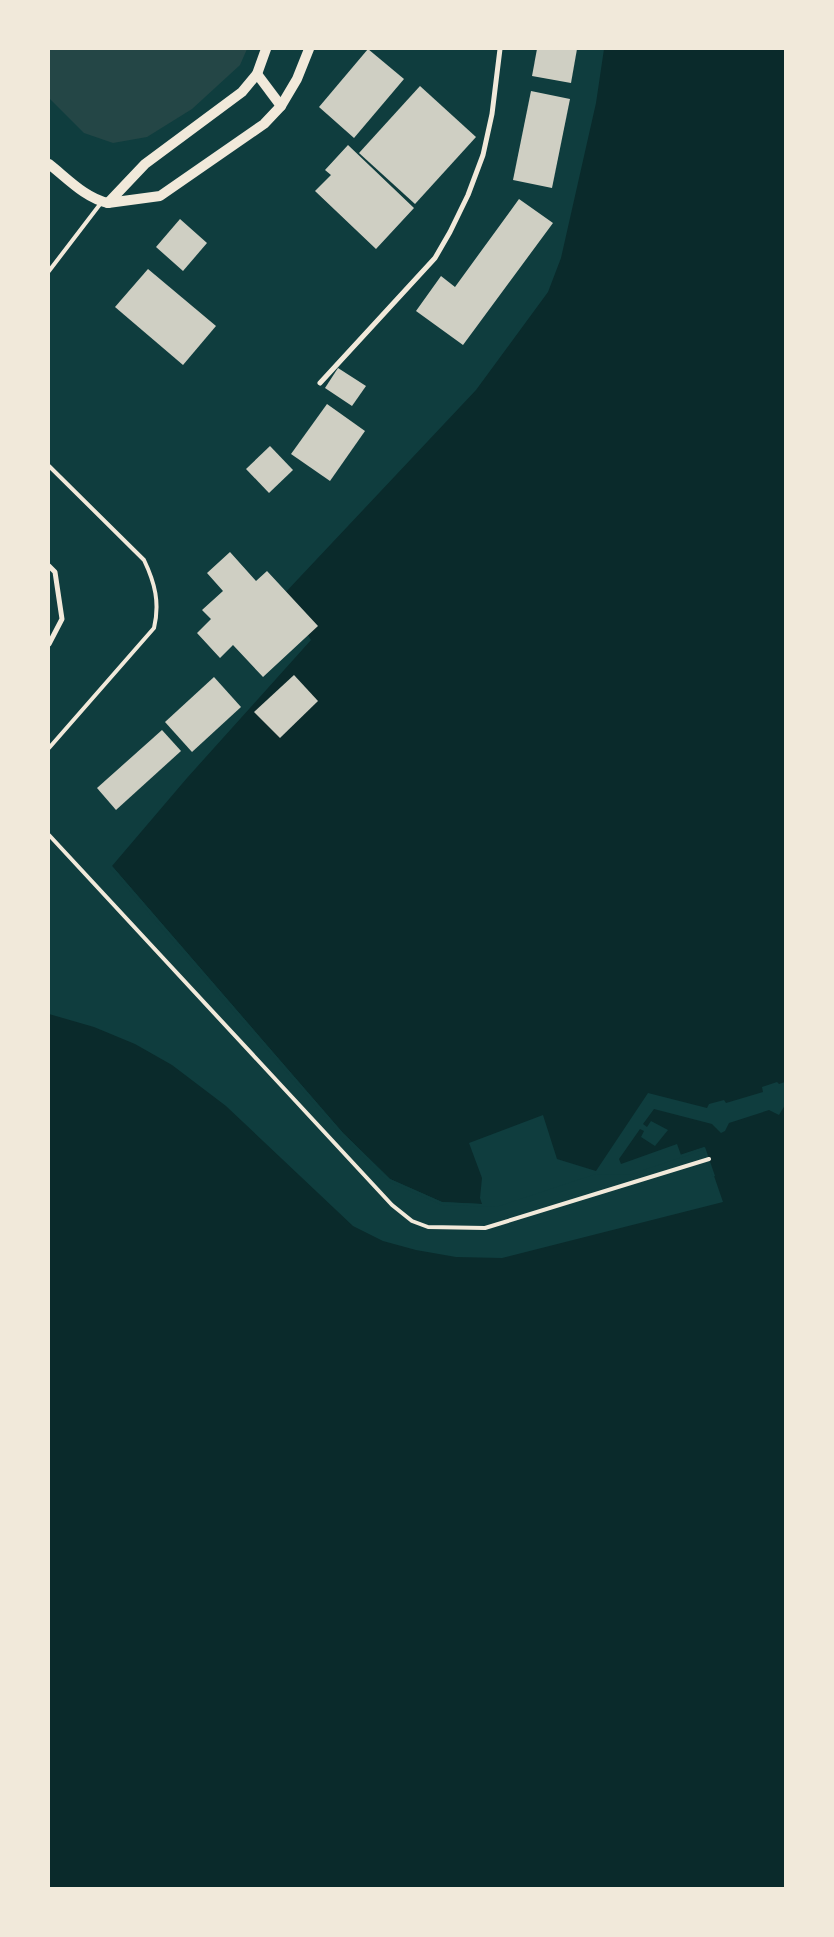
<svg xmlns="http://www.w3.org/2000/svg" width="834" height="1937" viewBox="0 0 834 1937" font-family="'Varela Round',sans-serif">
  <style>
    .green { fill: #244646 }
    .water { fill: #0a2a2b }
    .pier { fill: #0f3d3e }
    .building { fill: #cfcfc3 }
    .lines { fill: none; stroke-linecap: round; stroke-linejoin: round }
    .service { stroke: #f1e9da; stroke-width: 4 }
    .minor { stroke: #f1e9da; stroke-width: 5 }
    .secondary { stroke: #f1e9da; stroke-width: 10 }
  </style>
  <rect width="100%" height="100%" fill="#0f3d3e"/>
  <polygon class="green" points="49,49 247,49 240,65 192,109 147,137 113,143 84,133 49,98"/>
  <polygon class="water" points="604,49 785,49 785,1888 49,1888 49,1014 94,1027 135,1044 172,1065 226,1106 353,1226 383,1241 416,1250 456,1257 502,1258 723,1202 704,1147 628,1172 596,1171 482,1204 442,1202 390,1179 343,1133 112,866 187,778 311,640 283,595 476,390 548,292 561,258 596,103"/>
  <polygon class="pier" points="112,866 343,1133 390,1179 442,1202 482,1204 480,1198 482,1178 469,1143 543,1115 557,1159 596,1171 648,1093 707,1108 709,1104 724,1100 726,1103 763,1092 762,1087 777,1082 779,1084 785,1082 785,1105 779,1115 769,1110 729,1123 725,1131 721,1133 712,1124 654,1109 643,1124 647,1127 651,1121 668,1130 655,1146 641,1137 644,1131 640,1129 619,1159 621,1164 677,1144 681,1155 705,1147 715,1176 713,1177 703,1150 629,1175 596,1174 496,1207 442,1205 388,1181 341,1135 110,868"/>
  <g class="building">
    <polygon points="368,49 404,79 354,138 319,107"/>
    <polygon points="537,49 577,49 571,83 532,76"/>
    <polygon points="420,86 476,137 415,204 359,153"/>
    <polygon points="531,91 570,99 552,188 513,180"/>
    <polygon points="348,145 414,208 376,249 315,191 331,175 325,170"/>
    <polygon points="519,199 553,223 463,345 416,311 441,276 455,287"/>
    <polygon points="180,219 207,243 183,271 156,247"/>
    <polygon points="148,269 216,326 183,365 115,307"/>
    <polygon points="338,368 366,386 352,406 325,388"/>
    <polygon points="327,404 365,431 330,481 291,454"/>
    <polygon points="270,446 293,470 269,493 246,469"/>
    <polygon points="230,552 256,581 267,571 318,626 263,677 233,645 220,658 197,633 211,619 202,610 223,591 207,573"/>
    <polygon points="294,675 318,701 280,738 254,712"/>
    <polygon points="214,677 241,707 192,752 165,722"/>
    <polygon points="162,730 181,751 116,810 97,788"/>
  </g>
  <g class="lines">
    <g class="service">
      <polyline points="49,271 101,203"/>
      <path d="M49,466L144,560C155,583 160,603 154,628L49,748"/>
      <polyline points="49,835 392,1205 412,1221 428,1227 485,1228 709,1159"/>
    </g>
    <g class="minor">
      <polyline points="320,383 435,258 450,232 468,195 483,155 492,114 500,49"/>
      <polyline points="49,566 55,572 62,619 49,644"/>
    </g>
    <g class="secondary">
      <polyline points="257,74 281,106"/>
      <path d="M49,164C67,178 85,198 108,203L160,196L264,124L281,106L297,79L309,49"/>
      <polyline points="108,203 145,164 242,92 257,74 266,49"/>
    </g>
  </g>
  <rect width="834" height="1937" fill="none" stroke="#f1e9da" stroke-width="100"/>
</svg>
